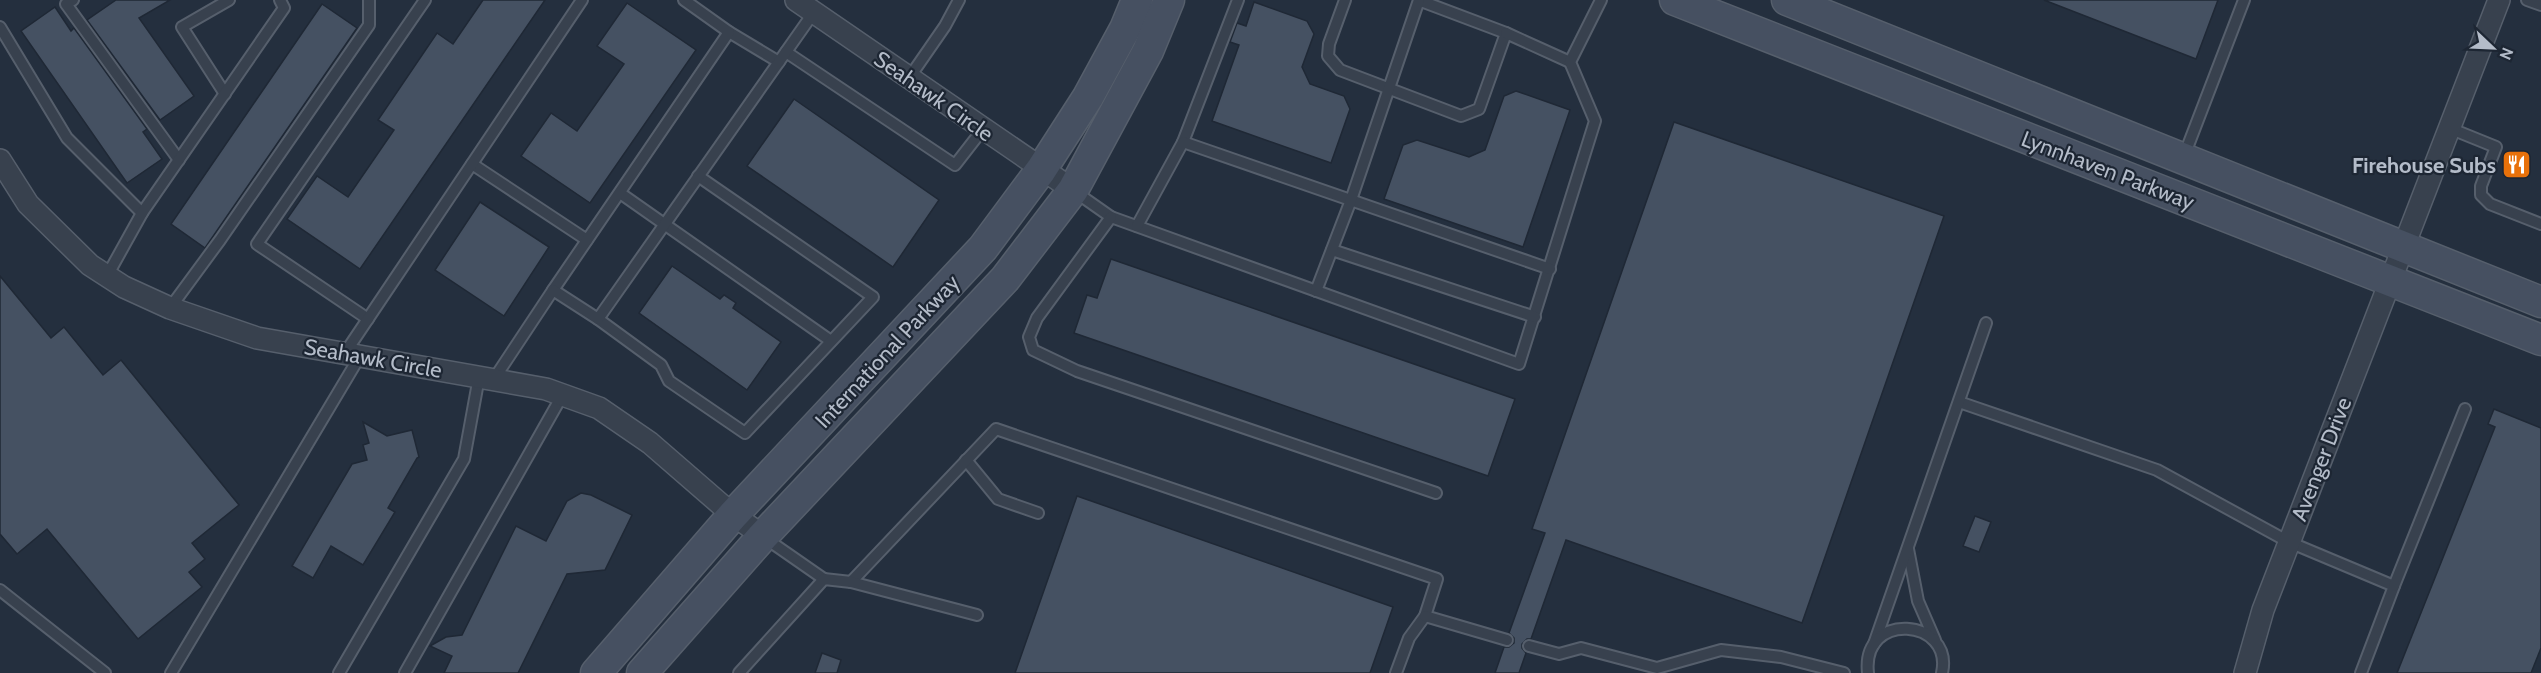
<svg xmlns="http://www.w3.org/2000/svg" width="2541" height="673" viewBox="0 0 2541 673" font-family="Cabin,sans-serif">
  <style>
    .building { fill: #455162; stroke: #1f2835; stroke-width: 1.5 }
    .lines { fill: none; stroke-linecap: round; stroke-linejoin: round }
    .lane-casing { stroke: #565f6c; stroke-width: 14 }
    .street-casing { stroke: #565f6c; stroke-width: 24 }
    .secondary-casing { stroke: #565f6c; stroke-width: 33 }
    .lane { stroke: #38414e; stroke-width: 10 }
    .street { stroke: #38414e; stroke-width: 21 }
    .secondary { stroke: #465061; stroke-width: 30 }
    .labels { text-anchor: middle; stroke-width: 4.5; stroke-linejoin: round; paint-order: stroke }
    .street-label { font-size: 22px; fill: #b4bcc9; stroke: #1d2633 }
    .poi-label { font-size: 22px; font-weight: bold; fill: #b4bcc9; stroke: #1d2633; text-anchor: end }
  </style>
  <rect width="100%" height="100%" fill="#242f3e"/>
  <g class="building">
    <polygon points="116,0 170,0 139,18 194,96 160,120 87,20"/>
    <polygon points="483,0 545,0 360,269 287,219 317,176 348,197 394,130 378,120 437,33 453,44"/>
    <polygon points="2044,0 2218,0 2196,59"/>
    <polygon points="1254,2 1307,21 1314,34 1302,67 1310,84 1344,96 1350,109 1331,163 1212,121 1239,45 1230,42 1237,23 1246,26"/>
    <polygon points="627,3 696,50 590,203 521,156 551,113 577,131 624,64 597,46"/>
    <polygon points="322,4 357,28 205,248 171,224"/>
    <polygon points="55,7 71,31 74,28 147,129 143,132 162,159 127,183 21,31"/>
    <polygon points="1516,91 1570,110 1523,247 1384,199 1403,145 1417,140 1469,157 1485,150 1504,96"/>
    <polygon points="794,99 939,200 893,267 747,166"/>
    <polygon points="1674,122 1944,216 1802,623 1566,540 1531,639 1527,639 1522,644 1522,648 1526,653 1519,673 1495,673 1504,647 1509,647 1514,643 1514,638 1509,633 1545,533 1532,529"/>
    <polygon points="480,202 549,247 504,316 435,270"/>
    <polygon points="1111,259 1515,399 1488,476 1074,333 1087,295 1097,298"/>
    <polygon points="672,266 720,299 724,295 736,303 733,308 781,342 747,390 639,313"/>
    <polygon points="0,276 51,338 64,327 103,375 121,360 239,505 192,543 205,559 189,572 202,587 138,639 47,529 17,554 0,534"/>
    <polygon points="2494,409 2541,428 2541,648 2531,673 2397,673 2495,427 2488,424"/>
    <polygon points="363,422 387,436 412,430 419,457 417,458 388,508 395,512 363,565 331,546 313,578 292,566 352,464 367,460 363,445 369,443"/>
    <polygon points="581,493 591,495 632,515 605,570 567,574 518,673 444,673 452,656 430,646 446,637 462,635 516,526 546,541 567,501"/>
    <polygon points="1077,496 1393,607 1370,673 1015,673"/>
    <polygon points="1975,516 1991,522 1979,552 1963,546"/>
    <polygon points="822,653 841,660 837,673 815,673"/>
  </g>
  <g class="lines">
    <defs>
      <g id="lane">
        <polyline points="73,0 66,4 179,160"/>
        <polyline points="1345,0 1329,44 1328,56 1340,70 1461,116 1479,109 1506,33 1421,1"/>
        <polyline points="2527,0 2541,5"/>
        <polyline points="0,27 67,138 142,213"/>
        <polyline points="729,32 779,62"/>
        <polyline points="1506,33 1570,62"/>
        <polyline points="786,52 955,165 983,129"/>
        <polyline points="909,78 945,26 959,0"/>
        <polyline points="225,94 182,27 229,0"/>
        <polyline points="2449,128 2496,147 2481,186 2481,195 2490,204 2541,224"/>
        <polyline points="1183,142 1238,0"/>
        <polyline points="2184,156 2244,0"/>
        <polyline points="472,164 587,240"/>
        <polyline points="1074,191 1111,217 1519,364 1595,121 1570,62 1601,0"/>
        <polyline points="620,193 831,341"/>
        <polyline points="1111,217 1037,318 1029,337 1033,350 1077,371 1436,493"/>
        <polyline points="1137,226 1183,142 1550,269"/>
        <polyline points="1332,250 1535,317"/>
        <polyline points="107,276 142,213 284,8 280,0"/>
        <polyline points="553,290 729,32 684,0"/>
        <polyline points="1316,291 1351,200 1419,0"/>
        <polyline points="170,308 220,240 369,25 369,0"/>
        <polyline points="368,319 257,244 425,0"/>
        <polyline points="598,319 661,365 669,381 745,433 873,297 698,176"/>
        <polyline points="345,353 582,0"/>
        <polyline points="494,379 553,290 598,319 814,12"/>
        <polyline points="1959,402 2157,470 2289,542 2394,586 2361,673"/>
        <polyline points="966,460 998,499 1038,513"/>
        <polyline points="765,538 824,579"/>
        <polyline points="1908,549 1918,601 1935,640"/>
        <polyline points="851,582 996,429 1437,579 1425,616 1409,638 1396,673"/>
        <polyline points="2394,586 2465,409"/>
        <polyline points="0,590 105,673"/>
        <polyline points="1425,616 1507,640"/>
        <polyline points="1874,644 1986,323"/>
        <polyline points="1529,646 1559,654 1581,648 1657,668 1721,650 1781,657 1844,673"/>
        <polyline points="171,673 360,356"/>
        <polyline points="339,673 464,459 479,377"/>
        <polyline points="405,673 563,394"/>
        <polyline points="739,673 824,579 851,582 977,615"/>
        <path d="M1868,673C1861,610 1954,618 1942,673"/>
      </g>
      <g id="street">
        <polyline points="796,0 1073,190"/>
        <polyline points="0,160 28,204 90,265 124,287 170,308 257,338 546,389 599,408 650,443 733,515 763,536"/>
        <polyline points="2245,673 2263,610 2499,0"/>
      </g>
      <g id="secondary">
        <polyline points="1675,0 2541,340"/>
        <polyline points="1787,0 2541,302"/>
        <polyline points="596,673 733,515 983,248 1041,170 1088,97 1125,29 1137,0"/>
        <polyline points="642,673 763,536 1005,279 1073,190 1148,51 1169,0"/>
      </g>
    </defs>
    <use href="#lane" class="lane-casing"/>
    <use href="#street" class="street-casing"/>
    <use href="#secondary" class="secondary-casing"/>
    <use href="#lane" class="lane"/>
    <use href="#street" class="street"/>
    <use href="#secondary" class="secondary"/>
  </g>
  <defs>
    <symbol id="restaurant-square" viewBox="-11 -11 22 22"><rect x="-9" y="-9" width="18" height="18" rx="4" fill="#e8710a" stroke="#1d2633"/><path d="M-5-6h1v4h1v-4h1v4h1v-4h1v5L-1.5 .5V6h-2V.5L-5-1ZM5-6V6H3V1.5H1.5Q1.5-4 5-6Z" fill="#fff"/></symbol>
  </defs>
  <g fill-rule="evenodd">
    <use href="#restaurant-square" x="2500" y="148" width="33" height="33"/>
  </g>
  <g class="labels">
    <g class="street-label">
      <text transform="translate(934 96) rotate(35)" y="8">Seahawk Circle</text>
      <text transform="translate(2108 170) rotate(21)" y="8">Lynnhaven Parkway</text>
      <text transform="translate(887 351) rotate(-47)" y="8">International Parkway</text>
      <text transform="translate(373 358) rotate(10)" y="8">Seahawk Circle</text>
      <text transform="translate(2321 459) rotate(-69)" y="8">Avenger Drive</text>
    </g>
    <g class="poi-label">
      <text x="2496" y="173">Firehouse Subs</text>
    </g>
  </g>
  <g transform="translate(2493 48) rotate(113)" stroke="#1d2633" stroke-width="4.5" paint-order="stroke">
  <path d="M0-4.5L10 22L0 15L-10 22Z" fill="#b4bcc9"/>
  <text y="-9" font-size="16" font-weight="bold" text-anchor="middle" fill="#b4bcc9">N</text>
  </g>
</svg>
